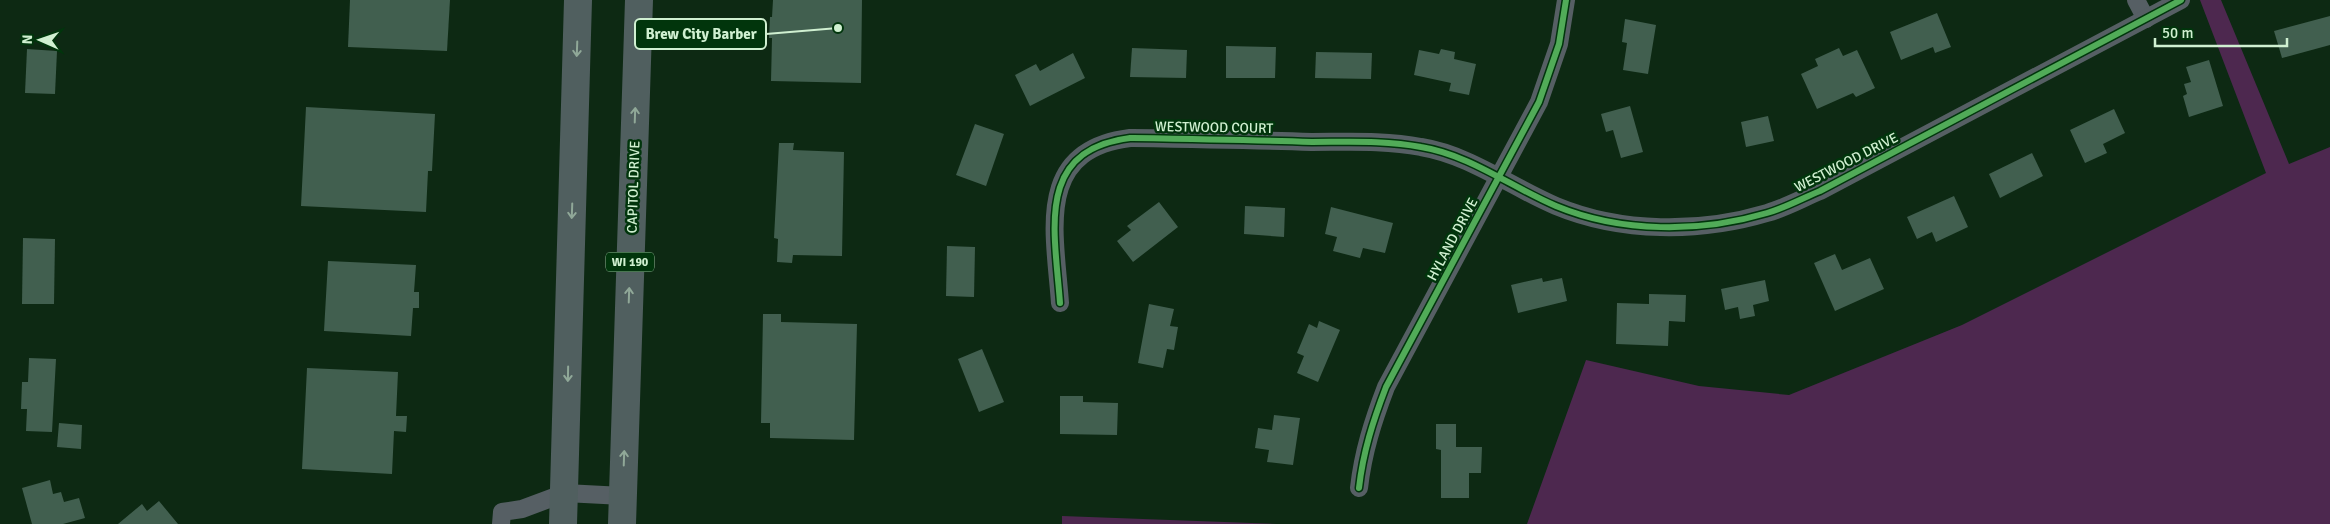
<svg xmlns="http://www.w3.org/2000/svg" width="2330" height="524" viewBox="0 0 2330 524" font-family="Signika,sans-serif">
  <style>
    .green { fill: #4d284f }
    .building { fill: #415f4f }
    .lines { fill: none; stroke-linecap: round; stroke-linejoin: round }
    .street { stroke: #565f64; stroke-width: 18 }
    .primary { stroke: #505f5f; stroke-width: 28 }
    .cycleway-casing { stroke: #01350c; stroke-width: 9 }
    .cycleway { stroke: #51ab58; stroke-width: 6 }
    .oneway { stroke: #90a898 }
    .labels { text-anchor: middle; stroke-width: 5; stroke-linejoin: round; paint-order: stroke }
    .shield { fill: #01350c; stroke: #92b896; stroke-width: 1 }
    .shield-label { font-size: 12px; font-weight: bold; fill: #d0f0d1 }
    .street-label { font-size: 14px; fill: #d0f0d1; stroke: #01350c }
    .leader { fill: none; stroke: #d0f0d1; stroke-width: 2 }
    .callout-dot { fill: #d0f0d1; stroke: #01350c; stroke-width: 2 }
    .callout { fill: #01350c; stroke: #d0f0d1; stroke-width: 2 }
    .callout-label { font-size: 15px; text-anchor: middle; font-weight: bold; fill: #d0f0d1 }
  </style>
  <rect width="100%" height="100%" fill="#0d2913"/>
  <g class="green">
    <polygon points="2200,0 2221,0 2289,164 2330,147 2330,524 1527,524 1586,360 1699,386 1789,395 1962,325 2266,173"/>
    <polygon points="1062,516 1277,524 1062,524"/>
  </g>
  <g class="building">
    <polygon points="350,0 450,0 447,51 348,47"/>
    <polygon points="773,0 862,0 861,83 771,81 772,38 769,38 770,17 772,17"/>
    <polygon points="1937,13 1951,47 1935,53 1933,47 1901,60 1890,32"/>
    <polygon points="2330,16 2330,45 2282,58 2274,31"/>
    <polygon points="1625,19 1656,25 1648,74 1623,70 1627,43 1622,42"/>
    <polygon points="1226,46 1276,47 1275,78 1226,78"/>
    <polygon points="1132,48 1187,50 1186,78 1130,77"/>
    <polygon points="1839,48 1843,56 1857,50 1875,88 1856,97 1853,93 1817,109 1801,74 1818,66 1815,59"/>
    <polygon points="27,49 57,51 55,94 25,93"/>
    <polygon points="1441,49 1455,52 1454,59 1476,64 1469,95 1449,91 1451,83 1414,75 1419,50 1439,54"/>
    <polygon points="1316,52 1372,53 1371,79 1315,78"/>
    <polygon points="1073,53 1085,78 1030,106 1015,75 1036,64 1040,71"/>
    <polygon points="2209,60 2223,106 2189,117 2183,96 2187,94 2184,84 2191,82 2186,67"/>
    <polygon points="1630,106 1643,152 1621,158 1613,130 1606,132 1601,114"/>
    <polygon points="306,107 435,114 432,171 428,171 426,212 301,206"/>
    <polygon points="2114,109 2125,133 2103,144 2107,153 2085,163 2070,130"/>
    <polygon points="1768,116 1774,141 1746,147 1741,122"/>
    <polygon points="975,124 1004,134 986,186 956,175"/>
    <polygon points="779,143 794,143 793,150 844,152 842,256 793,255 792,263 777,262 778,239 774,238"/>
    <polygon points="2032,153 2043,176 2000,198 1989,174"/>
    <polygon points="1954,196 1968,227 1936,242 1932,232 1917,239 1907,217"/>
    <polygon points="1159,202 1178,227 1133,262 1117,241 1131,230 1127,226"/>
    <polygon points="1245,206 1285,208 1284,237 1244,234"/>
    <polygon points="1331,207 1393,223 1385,253 1363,248 1360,258 1333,251 1337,237 1325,234"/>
    <polygon points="23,238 55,239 54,304 22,304"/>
    <polygon points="947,246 975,247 974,297 946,296"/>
    <polygon points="1835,254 1842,270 1870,258 1884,289 1835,311 1814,263"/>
    <polygon points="328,261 416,265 414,292 419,292 419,308 413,308 411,336 324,331"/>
    <polygon points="1542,278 1543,282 1562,278 1567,301 1518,313 1511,285"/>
    <polygon points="1765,280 1769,301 1753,305 1755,316 1740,319 1738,307 1725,310 1721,289"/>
    <polygon points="1649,294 1686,295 1685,322 1669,321 1668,346 1616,344 1617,303 1649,304"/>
    <polygon points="1149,304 1174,309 1170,326 1178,327 1174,350 1167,349 1163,368 1138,363"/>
    <polygon points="763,314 781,314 781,322 857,324 854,440 770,438 770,423 761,423"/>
    <polygon points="1319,321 1340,330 1318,382 1297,373 1304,356 1297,353 1309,324 1317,328"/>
    <polygon points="982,349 1004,402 979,412 958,359"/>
    <polygon points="29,358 56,359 52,432 26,431 27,409 21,409 22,382 28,382"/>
    <polygon points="307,368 398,372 396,416 407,416 406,432 394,431 392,474 302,469"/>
    <polygon points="1060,396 1083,396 1083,402 1118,403 1117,435 1060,434"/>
    <polygon points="1274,415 1300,418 1293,465 1267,462 1269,450 1255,448 1258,428 1272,430"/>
    <polygon points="59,423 82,425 81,449 57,447"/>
    <polygon points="1436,424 1456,424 1456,447 1482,447 1481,473 1469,473 1469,498 1441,498 1441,450 1436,449"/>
    <polygon points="50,480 53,494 61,492 64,502 79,498 85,518 63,524 32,524 22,488"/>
    <polygon points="159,501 178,524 118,524 142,504 147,511"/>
  </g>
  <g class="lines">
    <g class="street">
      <polyline points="2136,0 2146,19"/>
      <path d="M1060,303C1055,232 1034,150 1130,138C1190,139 1251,140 1312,142C1347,142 1386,140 1421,147C1470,155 1511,187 1556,206C1621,233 1700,233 1767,213C1785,208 1803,198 1820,191L2181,0"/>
      <path d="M1359,488C1363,452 1373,421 1386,387L1539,102L1559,44L1566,0"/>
      <polyline points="501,524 502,512 522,509 565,493 623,496"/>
    </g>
    <g class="primary">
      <polyline points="563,524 578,0"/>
      <polyline points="622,524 639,0"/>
    </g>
    <defs>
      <g id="cycleway">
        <path d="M1060,303C1055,232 1034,150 1130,138C1190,139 1251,140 1312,142C1347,142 1386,140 1421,147C1470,155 1511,187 1556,206C1621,233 1700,233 1767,213C1785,208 1803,198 1820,191L2181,0"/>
        <path d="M1359,488C1363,452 1373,421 1386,387L1539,102L1559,44L1566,0"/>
      </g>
    </defs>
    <use href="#cycleway" class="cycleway-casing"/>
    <use href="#cycleway" class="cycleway"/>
  </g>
  <defs><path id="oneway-shaft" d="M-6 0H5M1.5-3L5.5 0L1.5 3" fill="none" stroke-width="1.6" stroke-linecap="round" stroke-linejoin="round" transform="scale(1.25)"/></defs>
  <g class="oneway">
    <use href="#oneway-shaft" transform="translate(577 49) rotate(92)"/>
    <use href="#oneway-shaft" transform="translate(635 115) rotate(-88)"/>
    <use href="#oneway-shaft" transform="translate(572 211) rotate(92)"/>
    <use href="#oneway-shaft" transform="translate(629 295) rotate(-88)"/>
    <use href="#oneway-shaft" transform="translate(568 374) rotate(91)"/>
    <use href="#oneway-shaft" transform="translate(624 458) rotate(-88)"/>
  </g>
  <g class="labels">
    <rect class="shield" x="606" y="252.5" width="48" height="19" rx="4"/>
    <g class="shield-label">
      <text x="630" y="266">WI 190</text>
    </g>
    <g class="street-label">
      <text transform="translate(1214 127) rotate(1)" y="5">WESTWOOD COURT</text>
      <text transform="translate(1846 162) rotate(-27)" y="5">WESTWOOD DRIVE</text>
      <text transform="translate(633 187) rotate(-88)" y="5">CAPITOL DRIVE</text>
      <text transform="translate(1452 239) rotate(-62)" y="5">HYLAND DRIVE</text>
    </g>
  </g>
  <path class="leader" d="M838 28L766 34"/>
  <circle class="callout-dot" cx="838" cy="28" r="5"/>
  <rect class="callout" x="635" y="19" width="131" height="30" rx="5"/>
  <g class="callout-label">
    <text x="701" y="39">Brew City Barber</text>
  </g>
  <g transform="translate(40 40) rotate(272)" stroke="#01350c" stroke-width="4" paint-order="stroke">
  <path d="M0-4L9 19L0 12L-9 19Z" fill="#d0f0d1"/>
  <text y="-8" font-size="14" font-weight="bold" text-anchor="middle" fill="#d0f0d1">N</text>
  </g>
  <path d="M2155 38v8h132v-8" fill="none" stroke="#d0f0d1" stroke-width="2.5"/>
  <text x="2162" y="38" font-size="15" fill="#d0f0d1" stroke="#01350c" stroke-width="4" paint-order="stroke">50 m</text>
</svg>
